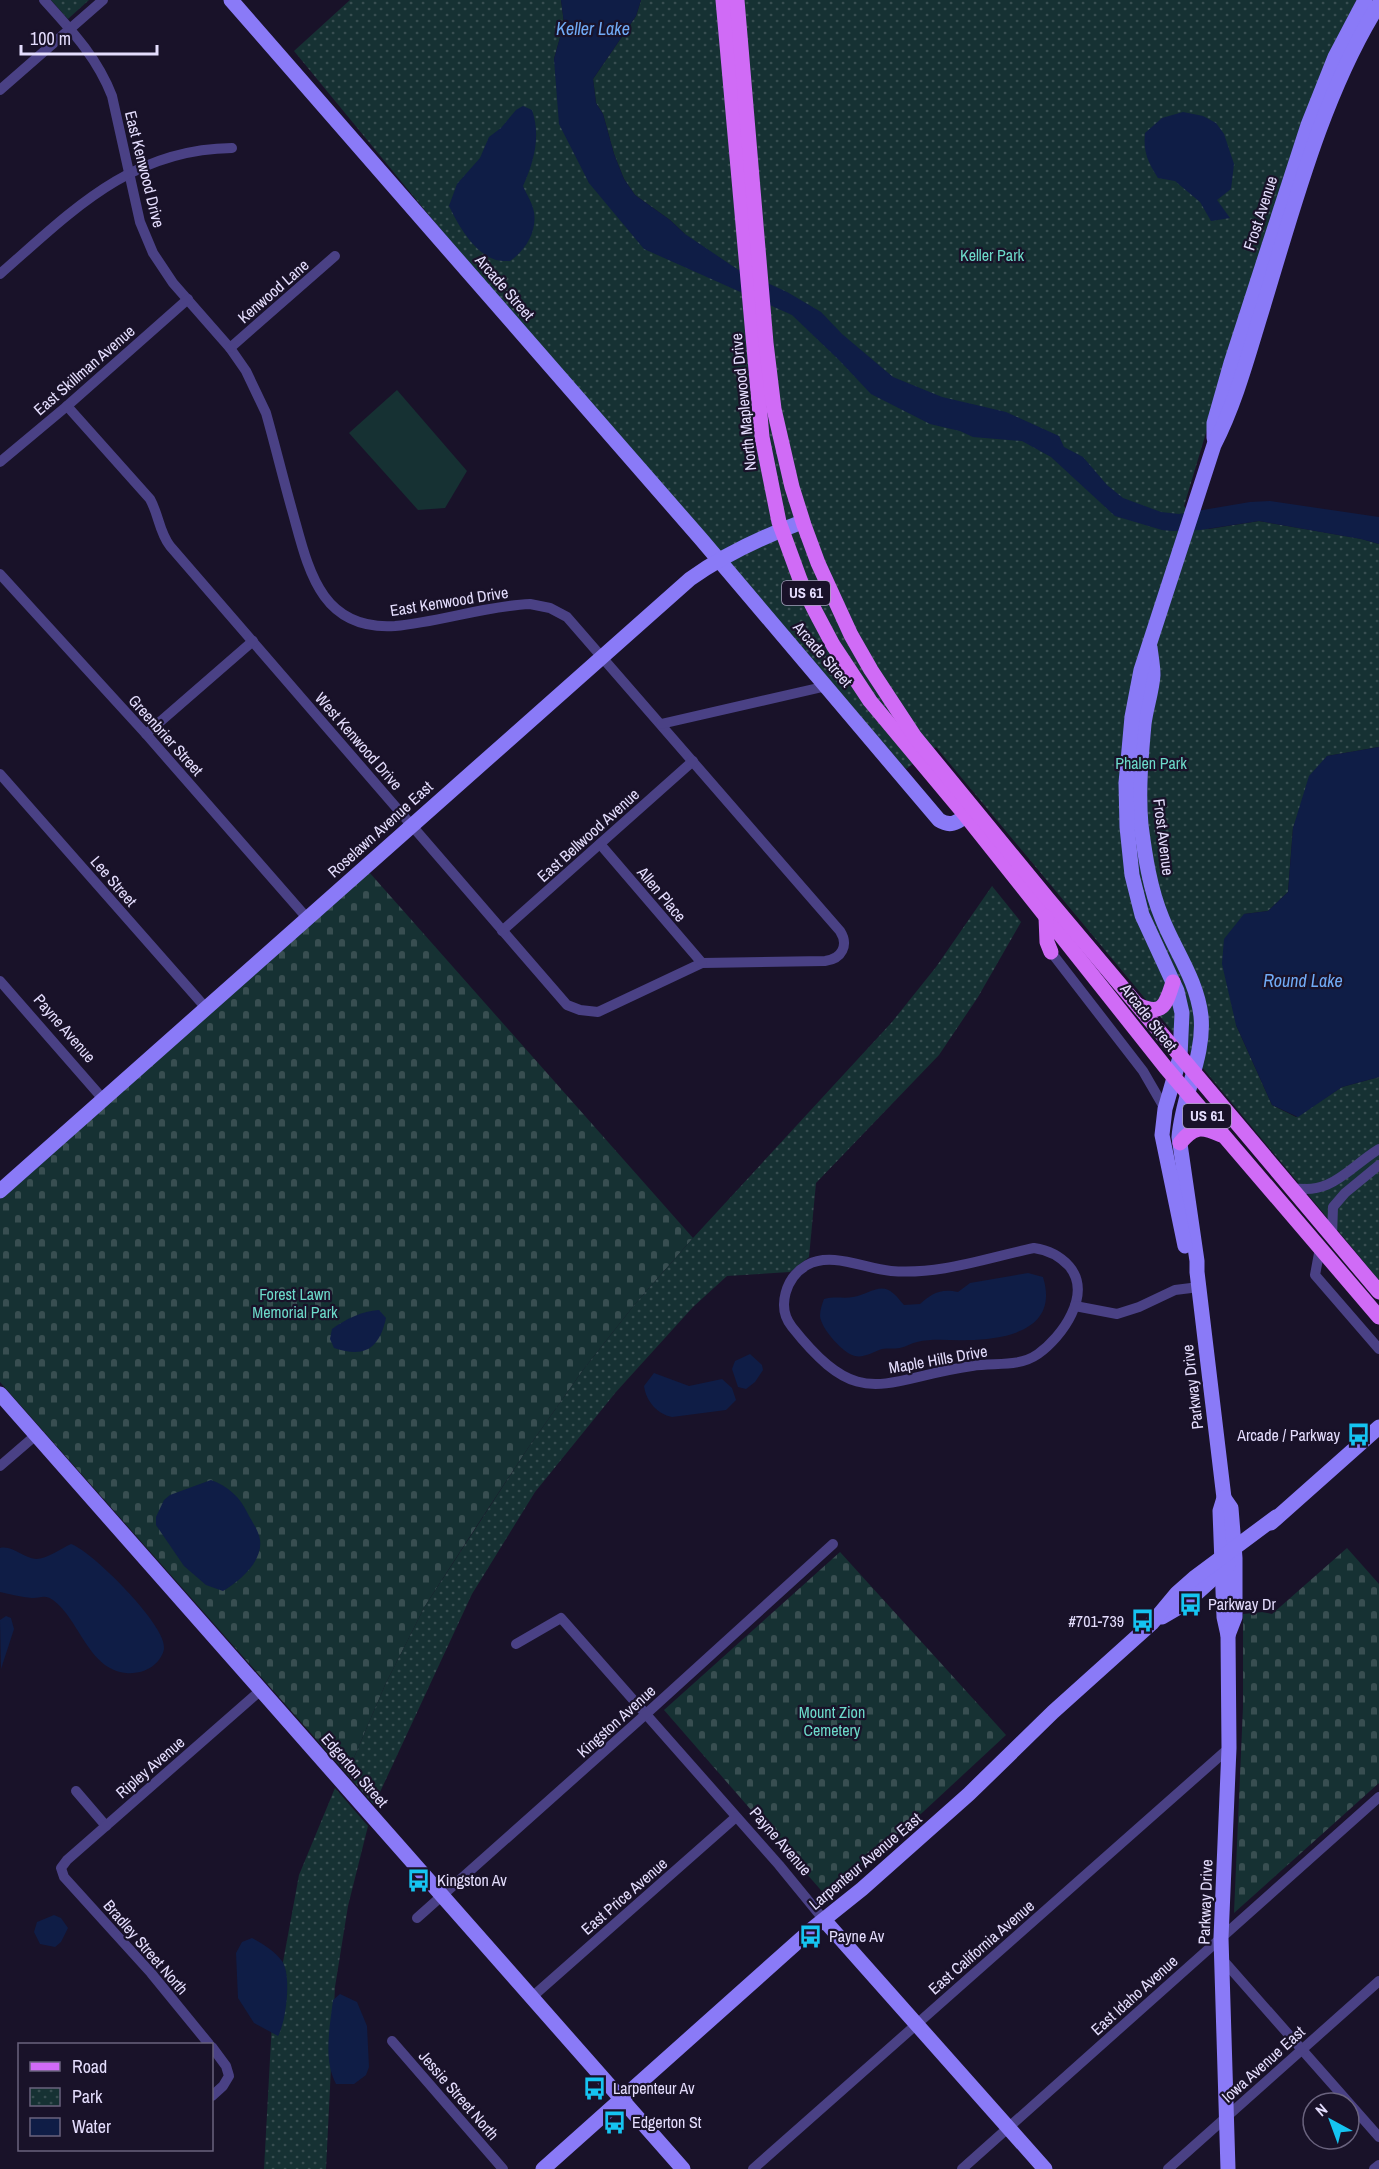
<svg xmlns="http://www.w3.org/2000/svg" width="1379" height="2169" viewBox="0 0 1379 2169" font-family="'Archivo Narrow',sans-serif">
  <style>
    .grass { fill: #163133 }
    .cemetery { fill: url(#cemetery-stones) }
    .park { fill: url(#park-dots) }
    .water { fill: #0f1d46 }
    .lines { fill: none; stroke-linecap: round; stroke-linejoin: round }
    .street { stroke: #4a4185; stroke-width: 10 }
    .secondary { stroke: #8a7af7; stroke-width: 15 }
    .primary { stroke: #d06bf6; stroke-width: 15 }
    .labels { text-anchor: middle; stroke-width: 4.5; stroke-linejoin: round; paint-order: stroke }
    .shield { fill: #191229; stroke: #a7a0bd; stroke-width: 1.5 }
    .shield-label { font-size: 15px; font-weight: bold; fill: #e4ddfd }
    .street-label { font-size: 16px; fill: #e4ddfd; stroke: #191229 }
    .park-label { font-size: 16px; fill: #6cdaca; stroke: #191229 }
    .poi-label { font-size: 16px; fill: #e4ddfd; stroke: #191229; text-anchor: start }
    .water-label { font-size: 18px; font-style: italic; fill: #71abf6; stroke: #191229 }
  </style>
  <defs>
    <pattern id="cemetery-stones" width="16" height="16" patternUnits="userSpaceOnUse" patternTransform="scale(1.5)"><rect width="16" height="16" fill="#163133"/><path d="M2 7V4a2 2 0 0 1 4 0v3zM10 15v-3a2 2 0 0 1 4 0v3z" fill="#384e51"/></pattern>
    <pattern id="park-dots" width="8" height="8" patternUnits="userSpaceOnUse" patternTransform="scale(1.5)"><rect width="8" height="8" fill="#163133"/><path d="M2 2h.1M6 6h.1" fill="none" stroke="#384e51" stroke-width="1.8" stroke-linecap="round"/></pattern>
  </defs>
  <rect width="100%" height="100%" fill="#191229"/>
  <polygon class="grass" points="397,390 467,471 445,508 418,510 349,433"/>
  <g class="cemetery">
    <polygon points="369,872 693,1238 635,1304 583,1370 528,1448 476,1527 425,1606 385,1685 347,1774 0,1382 0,1199"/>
    <polygon points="1347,1548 1379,1584 1379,1783 1234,1913 1243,1707 1243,1614 1263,1612 1272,1614"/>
    <polygon points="840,1552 1006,1735 923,1812 826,1896 664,1710"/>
  </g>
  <g class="park">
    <polygon points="51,0 89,0 68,19"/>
    <polygon points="350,0 561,0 564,23 554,59 589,183 685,234 670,220 635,195 624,179 614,154 603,114 596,103 593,79 636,16 641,0 1356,0 1273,210 1184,506 1194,518 1209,529 1259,521 1362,539 1379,544 1379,747 1327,756 1293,828 1288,892 1268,911 1244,914 1236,1025 1272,1105 1296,1117 1342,1087 1379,1077 1379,1280 936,747 906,769 479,276 294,51"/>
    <polygon points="992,886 1021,922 978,997 939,1055 816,1183 809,1257 790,1272 727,1276 693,1307 616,1392 535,1492 472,1594 374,1805 347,1774 385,1685 425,1606 528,1448 583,1370 635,1304 693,1238 892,1022 936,967"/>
    <polygon points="335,1788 368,1826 348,1906 335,1987 326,2169 264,2169 272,2022 299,1875"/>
  </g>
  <g class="water">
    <polygon points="561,0 641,0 636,16 593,79 596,103 603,114 614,154 624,179 635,195 670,220 685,234 737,269 787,292 821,312 842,334 893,377 942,397 1006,412 1059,436 1064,447 1083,457 1107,485 1123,498 1161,512 1179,514 1250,502 1270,501 1379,517 1379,544 1361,539 1259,521 1200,530 1173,531 1162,530 1115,516 1051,457 1022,441 973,437 960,431 930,424 871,394 839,360 792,315 644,249 589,183 559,124 554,59 564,23"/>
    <path d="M523,106L532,110C541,136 534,162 523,186C526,193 531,201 533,208C539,229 526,250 510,261C506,261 500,261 496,260C473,252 459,226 449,206L457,184L480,158L489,137L501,128L516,110Z"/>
    <path d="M1183,112L1203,116L1216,123L1224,134L1234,164L1231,189L1217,200L1230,218L1211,221L1200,202L1175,181L1158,178C1148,162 1143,152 1145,133L1162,118Z"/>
    <polygon points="1379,747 1379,1077 1342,1087 1298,1117 1272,1105 1236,1025 1222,964 1224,939 1244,914 1268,911 1288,892 1293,828 1309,776 1327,756"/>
    <path d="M1028,1273L1043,1277C1059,1329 1009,1339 968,1340C951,1341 934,1338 917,1342C911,1343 906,1347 900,1348C894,1349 888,1348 882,1349C873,1352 864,1358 855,1356C844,1354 821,1329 820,1316C820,1310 822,1304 824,1299C835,1296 844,1299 853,1297C868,1295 881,1281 894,1294C898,1297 900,1301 904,1305L920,1304C932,1293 941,1288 958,1292L970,1283Z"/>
    <path d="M379,1310L386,1318C379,1349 365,1358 334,1348L330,1339L332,1329C346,1319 362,1311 379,1310Z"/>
    <polygon points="750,1354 762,1365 763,1370 755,1382 746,1389 738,1387 732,1369 735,1361"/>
    <path d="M654,1373L689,1386L722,1379L732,1388L736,1400L726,1410L672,1417C657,1414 646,1401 644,1386Z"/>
    <path d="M211,1480C228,1486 240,1497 248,1514C252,1522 259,1531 260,1540C263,1561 240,1581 223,1591L206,1585L184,1566L156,1525V1517L164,1500L170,1495Z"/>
    <path d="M71,1544C92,1551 167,1626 164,1648C164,1653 159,1661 155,1664C148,1671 136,1674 126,1673C88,1669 80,1620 53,1600C45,1594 41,1598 32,1598C21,1597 10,1594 0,1592V1548C13,1545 23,1558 36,1559C47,1559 62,1548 71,1544Z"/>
    <polygon points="6,1616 11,1618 14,1629 1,1669 0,1620"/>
    <polygon points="54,1915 61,1918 68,1928 61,1942 55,1947 40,1944 34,1932 37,1922"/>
    <path d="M252,1938C263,1944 274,1951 282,1961C292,1975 286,2022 278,2036L254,2023L238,1998L236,1953L242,1942Z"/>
    <path d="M340,1994L357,2002L367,2026L369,2067L366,2075L354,2084H336C323,2060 330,2026 333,2000Z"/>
  </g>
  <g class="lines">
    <g class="street">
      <path d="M44,0C71,30 97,57 112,96L140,222L153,253L173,283L230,348L246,371L266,413C275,445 283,478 292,510C308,567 319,631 395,626C440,622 485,606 530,604L550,608L567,617L840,931C849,945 842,959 825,961L702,963L598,1012L580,1010L567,1005L170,546C159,532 159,515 150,499L67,406"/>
      <polyline points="0,90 103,0"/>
      <path d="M0,274C71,212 130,149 232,148"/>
      <polyline points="230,348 335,256"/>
      <polyline points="0,462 67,406 188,299"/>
      <polyline points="0,574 146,734 307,918"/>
      <polyline points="661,724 827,686"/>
      <polyline points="146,734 253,641"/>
      <polyline points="0,774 206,1008"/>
      <polyline points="600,844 702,963"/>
      <polyline points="502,931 693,761"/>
      <polyline points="1051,952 1143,1071 1165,1109"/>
      <polyline points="0,981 103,1099"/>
      <path d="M1290,1187C1331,1197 1348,1168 1379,1149"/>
      <polyline points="1332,1237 1333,1207 1345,1193 1379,1165"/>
      <path d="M1034,1248C1048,1250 1059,1255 1069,1266C1093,1294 1062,1337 1038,1354C1018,1368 994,1362 972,1366C881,1379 861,1414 792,1327C776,1307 786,1277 807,1265C832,1251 865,1269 891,1271C940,1275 986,1258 1034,1248Z"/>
      <polyline points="1320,1248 1315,1275 1379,1349"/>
      <polyline points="1075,1306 1117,1314 1139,1307 1175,1290 1199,1287"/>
      <polyline points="0,1466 36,1435"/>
      <polyline points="516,1644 561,1618 779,1865 824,1920"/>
      <polyline points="76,1791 106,1826"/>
      <polyline points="417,1918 646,1714 833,1544"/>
      <polyline points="1222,1959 1379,2137"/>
      <polyline points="532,1997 736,1817"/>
      <polyline points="392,2041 503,2169"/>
      <polyline points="209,2044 151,1973 64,1877 61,1868 67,1860 261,1690"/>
      <polyline points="212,2047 226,2066 229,2076 223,2086 212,2096"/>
      <polyline points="753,2169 1229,1748"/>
      <polyline points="962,2169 1379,1797"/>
      <polyline points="1168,2169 1379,1981"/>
      <polyline points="1374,2169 1379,2165"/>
    </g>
    <g class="secondary">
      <path d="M231,0L701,539L939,820C950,827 956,823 966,816"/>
      <polyline points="1214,438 1214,423 1231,363 1308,125 1335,57 1365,0"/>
      <path d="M1150,647C1151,656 1153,666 1153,675C1152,691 1146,708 1144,724C1141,757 1138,792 1141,825C1145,856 1150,889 1162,918C1175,951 1197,980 1201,1016C1205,1056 1182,1096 1179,1137L1197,1261V1272L1224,1498L1220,1511L1224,1617L1228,1635L1229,1748L1221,1938L1228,2169"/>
      <path d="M0,1191L690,579C725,554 762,537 802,522"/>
      <path d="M1185,1246L1162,1135L1165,1109L1180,1057L1182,1013L1177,991L1142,915L1132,875L1127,827L1126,783L1132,717L1141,670L1214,445C1234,406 1246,363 1259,320C1291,217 1321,96 1379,4"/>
      <polyline points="0,1394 683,2169"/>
      <polyline points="1224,1498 1231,1508 1235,1558 1235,1617 1228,1635"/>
      <polyline points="1271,1523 1379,1427"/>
      <polyline points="1162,1617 1186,1603 1228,1565"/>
      <polyline points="824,1920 1045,2169"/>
      <polyline points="543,2169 812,1929 862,1889 969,1794 1053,1712 1152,1623 1177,1593 1194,1578 1276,1517"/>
    </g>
    <g class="primary">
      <polyline points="723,0 762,437 779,522 802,585 815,611 833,645 870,701 966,816 1166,1068 1379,1317"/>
      <polyline points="737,0 766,343 774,409 792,487 804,525 818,563 851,635 871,670 915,737 1048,899 1379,1292"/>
      <polyline points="1046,917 1047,942 1051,952"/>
      <path d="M1138,1005C1163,1017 1166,1004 1173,982"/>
      <path d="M1180,1143C1194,1126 1201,1126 1221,1135"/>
    </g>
  </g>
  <defs>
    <symbol id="bus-bare" viewBox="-9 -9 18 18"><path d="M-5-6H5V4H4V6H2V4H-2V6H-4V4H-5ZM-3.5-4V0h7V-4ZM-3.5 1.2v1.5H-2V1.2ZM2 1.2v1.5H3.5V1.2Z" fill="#15c4f1" stroke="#191229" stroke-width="2.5" paint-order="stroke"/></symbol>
  </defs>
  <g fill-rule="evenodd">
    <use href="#bus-bare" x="1342" y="1418" width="33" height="33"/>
    <use href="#bus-bare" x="1174" y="1588" width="33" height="33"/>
    <use href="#bus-bare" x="1126" y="1604" width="33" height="33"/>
    <use href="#bus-bare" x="402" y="1864" width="33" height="33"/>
    <use href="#bus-bare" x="794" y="1920" width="33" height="33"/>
    <use href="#bus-bare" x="578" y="2072" width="33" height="33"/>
    <use href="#bus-bare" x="598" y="2106" width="33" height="33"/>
  </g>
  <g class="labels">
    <g class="shield">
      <rect x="782" y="581" width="48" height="24" rx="4.5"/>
      <rect x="1183" y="1104" width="48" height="24" rx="4.5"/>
    </g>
    <g class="shield-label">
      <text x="806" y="598">US 61</text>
      <text x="1207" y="1121">US 61</text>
    </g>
    <g class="street-label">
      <text transform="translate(145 169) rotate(76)" y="6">East Kenwood Drive</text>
      <text transform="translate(1260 213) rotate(-72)" y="6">Frost Avenue</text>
      <text transform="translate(505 287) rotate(49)" y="6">Arcade Street</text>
      <text transform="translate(273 291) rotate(-41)" y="6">Kenwood Lane</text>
      <text transform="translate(84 370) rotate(-41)" y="6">East Skillman Avenue</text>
      <text transform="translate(743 402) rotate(-96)" y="6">North Maplewood Drive</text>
      <text transform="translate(449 601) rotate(-9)" y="6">East Kenwood Drive</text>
      <text transform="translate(823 654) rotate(49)" y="6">Arcade Street</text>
      <text transform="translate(166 735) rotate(48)" y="6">Greenbrier Street</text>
      <text transform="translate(359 741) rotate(49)" y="6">West Kenwood Drive</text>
      <text transform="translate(380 829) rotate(-42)" y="6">Roselawn Avenue East</text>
      <text transform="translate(588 835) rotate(-42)" y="6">East Bellwood Avenue</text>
      <text transform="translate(1164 837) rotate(83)" y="6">Frost Avenue</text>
      <text transform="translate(114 881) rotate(49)" y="6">Lee Street</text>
      <text transform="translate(662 894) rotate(50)" y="6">Allen Place</text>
      <text transform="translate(1149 1017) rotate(52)" y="6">Arcade Street</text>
      <text transform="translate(65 1028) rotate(49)" y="6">Payne Avenue</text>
      <text transform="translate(938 1359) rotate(-10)" y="6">Maple Hills Drive</text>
      <text transform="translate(1192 1387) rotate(-97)" y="6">Parkway Drive</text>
      <text transform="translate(616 1721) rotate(-42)" y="6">Kingston Avenue</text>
      <text transform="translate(150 1767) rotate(-41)" y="6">Ripley Avenue</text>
      <text transform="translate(355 1770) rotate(49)" y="6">Edgerton Street</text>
      <text transform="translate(781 1841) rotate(49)" y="6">Payne Avenue</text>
      <text transform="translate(865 1861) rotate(-40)" y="6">Larpenteur Avenue East</text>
      <text transform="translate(624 1896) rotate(-41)" y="6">East Price Avenue</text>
      <text transform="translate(1205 1902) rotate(-88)" y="6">Parkway Drive</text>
      <text transform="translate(146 1947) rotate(49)" y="6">Bradley Street North</text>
      <text transform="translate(981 1947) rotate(-41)" y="6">East California Avenue</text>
      <text transform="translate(1134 1995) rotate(-42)" y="6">East Idaho Avenue</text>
      <text transform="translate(1263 2064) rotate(-42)" y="6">Iowa Avenue East</text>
      <text transform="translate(459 2095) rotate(49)" y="6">Jessie Street North</text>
    </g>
    <g class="park-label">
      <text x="992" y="261">Keller Park</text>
      <text x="1151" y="769">Phalen Park</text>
      <text x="295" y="1300">Forest Lawn<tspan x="295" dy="18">Memorial Park</tspan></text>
      <text x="832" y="1718">Mount Zion<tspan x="832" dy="18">Cemetery</tspan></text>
    </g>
    <g class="poi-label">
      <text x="1340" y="1441" text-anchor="end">Arcade / Parkway</text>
      <text x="1208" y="1610">Parkway Dr</text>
      <text x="1124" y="1627" text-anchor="end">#701-739</text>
      <text x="437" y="1886">Kingston Av</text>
      <text x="829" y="1942">Payne Av</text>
      <text x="613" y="2094">Larpenteur Av</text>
      <text x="632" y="2128">Edgerton St</text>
    </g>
    <g class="water-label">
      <text x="593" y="35">Keller Lake</text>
      <text x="1303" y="987">Round Lake</text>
    </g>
  </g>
  <rect x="18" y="2043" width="195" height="108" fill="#191229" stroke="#6a637e" stroke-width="1.5"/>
  <rect x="30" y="2062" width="30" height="9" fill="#d06bf6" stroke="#6a637e" stroke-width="1.5"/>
  <text x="72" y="2073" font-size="18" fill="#e4ddfd">Road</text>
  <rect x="30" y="2088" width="30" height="18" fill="url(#park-dots)" stroke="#6a637e" stroke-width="1.5"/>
  <text x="72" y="2103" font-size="18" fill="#e4ddfd">Park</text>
  <rect x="30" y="2118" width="30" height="18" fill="#0f1d46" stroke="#6a637e" stroke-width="1.5"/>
  <text x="72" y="2133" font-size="18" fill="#e4ddfd">Water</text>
  <g transform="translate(1331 2121) rotate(319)"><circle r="28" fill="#191229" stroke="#6a637e" stroke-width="1.5"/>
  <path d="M0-4.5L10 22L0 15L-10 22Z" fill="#15c4f1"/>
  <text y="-9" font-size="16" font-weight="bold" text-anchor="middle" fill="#e4ddfd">N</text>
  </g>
  <path d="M21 45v9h136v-9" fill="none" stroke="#e4ddfd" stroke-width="3"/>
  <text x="30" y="45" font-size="18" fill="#e4ddfd" stroke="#191229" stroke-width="4.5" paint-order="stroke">100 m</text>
</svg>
